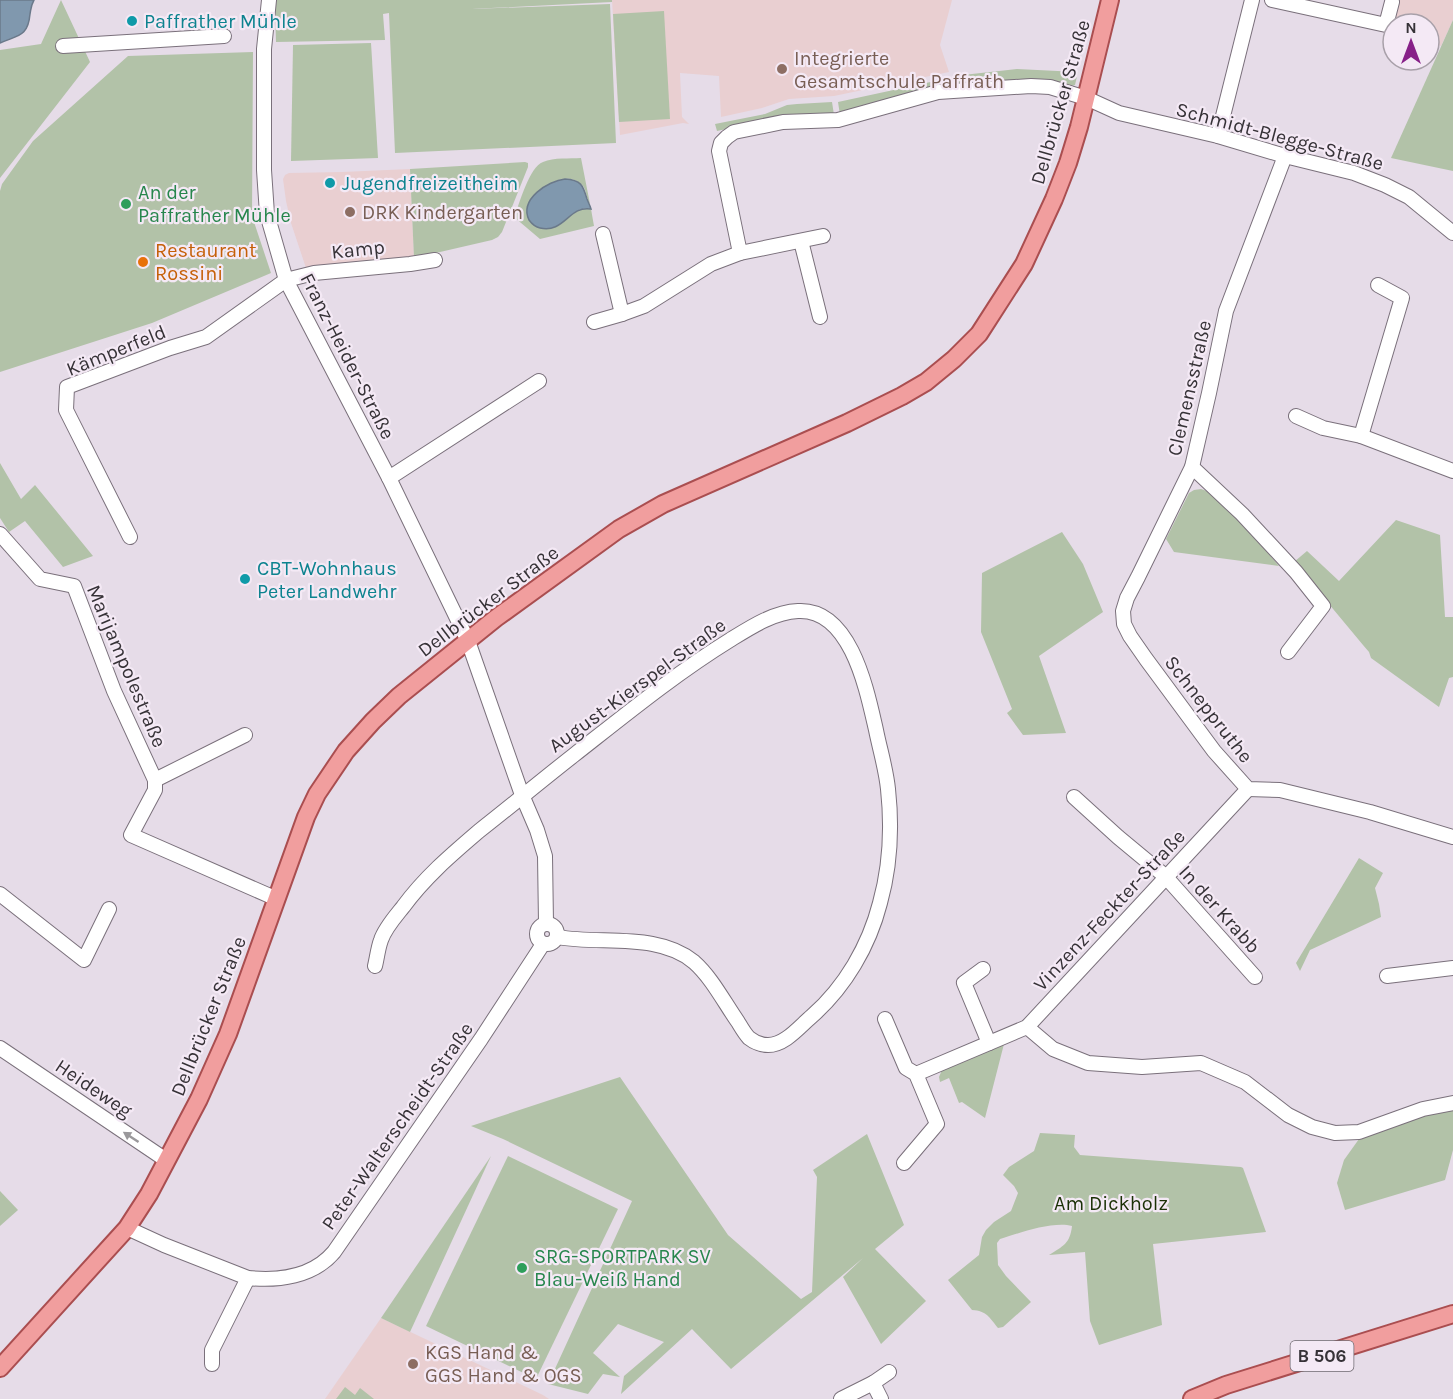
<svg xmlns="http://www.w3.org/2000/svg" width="1453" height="1399" viewBox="0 0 1453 1399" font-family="Karla,sans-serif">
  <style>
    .education { fill: #e9cfd1 }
    .green { fill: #b2c2a8 }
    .water { fill: #8098ae; stroke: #6a798a; stroke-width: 1.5 }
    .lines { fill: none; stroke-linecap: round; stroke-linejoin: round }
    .minor-casing { stroke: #7a707b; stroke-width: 16 }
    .major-casing { stroke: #aa4e50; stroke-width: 20 }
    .minor { stroke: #fff; stroke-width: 14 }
    .major { stroke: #f19e9e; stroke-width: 16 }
    .oneway { fill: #9a989b }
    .culture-dot { fill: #0f9aa8; stroke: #f4e9f5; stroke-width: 2 }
    .education-dot { fill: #8d6e63; stroke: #f4e9f5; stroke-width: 2 }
    .leisure-dot { fill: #2e9e5b; stroke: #f4e9f5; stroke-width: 2 }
    .food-dot { fill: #e8710a; stroke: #f4e9f5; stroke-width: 2 }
    .labels { text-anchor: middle; stroke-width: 4.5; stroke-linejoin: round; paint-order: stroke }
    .shield { fill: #f4e9f5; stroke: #6f6970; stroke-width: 1.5 }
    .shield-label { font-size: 18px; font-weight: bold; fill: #363237 }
    .culture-label { font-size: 20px; fill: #0d838f; stroke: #f4e9f5; text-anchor: start }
    .education-label { font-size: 20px; fill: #785e54; stroke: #f4e9f5; text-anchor: start }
    .street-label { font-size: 20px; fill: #363237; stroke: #f4e9f5 }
    .leisure-label { font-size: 20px; fill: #27864d; stroke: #f4e9f5; text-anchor: start }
    .food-label { font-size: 20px; fill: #c56008; stroke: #f4e9f5; text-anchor: start }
    .park-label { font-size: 20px; fill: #1a3005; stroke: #f4e9f5 }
  </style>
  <rect width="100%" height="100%" fill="#e6dce8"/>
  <g class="education">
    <polygon points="612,0 952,0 940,45 949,72 834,96 789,99 762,108 721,117 719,76 680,73 682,117 689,124 683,123 620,135"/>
    <polygon points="1387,0 1453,0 1453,20 1441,46 1429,42 1429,24 1393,24 1393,26 1391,25"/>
    <polygon points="410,169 414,258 306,268 291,223 286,201 283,179 285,175 289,173 342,172"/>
    <polygon points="381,1318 543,1395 549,1399 325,1399"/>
  </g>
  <g class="green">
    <polygon points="61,0 90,62 0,178 0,50 41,44"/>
    <polygon points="276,0 612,0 612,2 472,9 610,4 616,143 395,153 389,13 383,14 385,40 276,42 275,8"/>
    <polygon points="664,11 670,119 619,122 613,14"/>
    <polygon points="1453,20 1453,171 1391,158"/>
    <polygon points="371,43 378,158 291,161 293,45"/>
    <polygon points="253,52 252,216 271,273 152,323 0,372 0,191 2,184 33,141 128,56"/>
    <polygon points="1017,69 1078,72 1075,85 1067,87 1028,80 840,115 838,102 963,75"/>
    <polygon points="832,102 834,115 774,119 717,131 715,124 765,114 787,105 797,104"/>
    <path d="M581,158L590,204C586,198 587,192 583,186C567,168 539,188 530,202L550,228C568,223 572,206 591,209L594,226L540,239L514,217C520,203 529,167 543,162C554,157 570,159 581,158Z"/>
    <polygon points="525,162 528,163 528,167 502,232 498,237 492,240 414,258 410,169"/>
    <polygon points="0,463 21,499 35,485 93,556 63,567 25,521 9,532 0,518"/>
    <path d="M1201,489C1221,493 1264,548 1279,566L1174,552L1166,539L1189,493L1194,490Z"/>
    <polygon points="1396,520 1440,535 1445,617 1453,617 1453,677 1449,678 1439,707 1371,658 1369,652 1363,645 1294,562 1307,551 1339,581"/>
    <polygon points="1062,532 1083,564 1103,612 1039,656 1066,733 1023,735 1007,713 1012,709 981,632 982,573"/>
    <polygon points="1359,858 1383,873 1375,888 1379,904 1381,917 1310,950 1300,971 1296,963"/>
    <polygon points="1004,1044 985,1118 962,1102 959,1103 949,1078 940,1082 939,1077 942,1070"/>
    <polygon points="620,1077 728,1235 801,1299 812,1292 817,1177 813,1170 867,1134 904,1225 875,1249 926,1301 881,1344 843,1277 863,1258 731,1369 692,1329 621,1394 624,1376 664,1342 618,1324 593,1353 620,1377 603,1374 588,1394 548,1384 632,1201 503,1139 471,1126"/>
    <polygon points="1453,1109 1453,1150 1445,1180 1345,1210 1337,1183 1344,1160 1359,1139 1417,1118"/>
    <path d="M1040,1133L1075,1135L1074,1147L1080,1155L1241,1167L1243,1168L1266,1232L1153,1244L1162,1325L1099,1345L1090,1321L1085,1252L1049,1255C1063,1246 1070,1244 1072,1226C1053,1221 1019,1233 1000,1239L997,1243L998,1265L1006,1276L1031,1302L1003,1327L998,1328C989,1317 987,1311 972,1310L948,1280L979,1255L982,1237L986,1230L994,1222L1011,1211L1018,1193L1014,1186L1003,1175L1009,1167L1034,1151Z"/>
    <polygon points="491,1156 410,1332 381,1318"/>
    <polygon points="508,1156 618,1209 536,1379 426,1326"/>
    <polygon points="0,1191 18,1210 0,1226"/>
    <polygon points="345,1387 355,1395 360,1388 374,1399 336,1399"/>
  </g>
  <g class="water">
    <path d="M0,0H34C31,5 31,9 30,14C28,37 18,35 0,43Z"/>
    <path d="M565,179C581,180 583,185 587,199C588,202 590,205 591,209C569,205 564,234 540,228C535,227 532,224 529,220C519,199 548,181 565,179Z"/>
  </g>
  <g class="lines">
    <defs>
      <g id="minor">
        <polyline points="269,0 264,49 264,170 267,214 286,280 389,478 468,641 522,795 537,830 545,856 546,923"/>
        <polyline points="1272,0 1386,25 1392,2"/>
        <polyline points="63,46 224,36"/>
        <polyline points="1218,136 1252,0"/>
        <polyline points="1285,156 1226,311 1209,393 1192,467 1138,577 1127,598 1123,611 1124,624 1130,636 1146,659 1214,751 1248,789 1280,790 1370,812 1453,837"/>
        <polyline points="603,234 622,314"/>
        <polyline points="823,236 740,253 719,151 721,143 727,137 734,132 783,122 838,120 938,92 1031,86 1050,87 1086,98 1119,113 1218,136 1285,156 1354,173 1385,185 1409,197 1453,233"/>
        <polyline points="801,241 820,317"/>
        <polyline points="594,322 622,314 644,306 711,264 740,253"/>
        <polyline points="1296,416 1323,428 1361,436 1453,471"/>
        <polyline points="1361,436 1402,298 1378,285"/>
        <polyline points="1192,467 1242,514 1296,572 1323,606 1288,652"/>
        <polyline points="389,478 539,381"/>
        <polyline points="0,534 40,579 74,586 114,691 155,780 155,790 131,835 277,899"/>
        <polyline points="130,537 66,410 67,387 170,348 206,337 286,280 314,273 410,264 435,260"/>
        <polyline points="155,780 245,735"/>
        <polyline points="1074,797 1118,837 1165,876 1255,977"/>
        <polyline points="0,894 84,960 109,909"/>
        <circle cx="547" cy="934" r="10"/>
        <path d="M375,966C377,958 378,948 381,940C385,928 395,917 403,907C425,877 451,855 479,831C511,806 542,780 574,755C625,715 675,674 730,640C751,627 774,612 798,611C851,608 867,691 876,730C880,750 886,769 888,789C892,826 890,867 880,903C869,946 845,987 812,1016C799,1027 785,1045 768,1045C762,1045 754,1042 749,1038C745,1034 741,1027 738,1022C724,1002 712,978 694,962C658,932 601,945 558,937"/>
        <polyline points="983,969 964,983 989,1043"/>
        <polyline points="1387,976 1453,968"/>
        <polyline points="885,1019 906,1068 916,1074 937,1124 904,1163"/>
        <polyline points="1027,1027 1053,1049 1088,1063 1142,1067 1201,1063 1245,1082 1288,1115 1312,1127 1335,1133 1359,1132 1423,1109 1453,1103"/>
        <polyline points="0,1048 166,1160"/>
        <polyline points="916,1074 1027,1027 1248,789"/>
        <path d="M127,1228L164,1245L248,1278C278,1281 313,1277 334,1252L481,1039L543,944"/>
        <polyline points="212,1364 212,1350 248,1278"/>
        <polyline points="873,1383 881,1399"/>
        <polyline points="841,1399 873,1383 889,1372"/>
      </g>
      <g id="major">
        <polyline points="0,1368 127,1228 149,1194 199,1099 228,1034 306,817 317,794 346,751 373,721 399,696 496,618 619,529 663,504 847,423 902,396 926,382 954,359 979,334 1024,264 1054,199 1068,163 1079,127 1110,0"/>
        <polyline points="1192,1399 1226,1385 1453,1314"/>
      </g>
    </defs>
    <use href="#minor" class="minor-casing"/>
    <use href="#major" class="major-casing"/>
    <use href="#minor" class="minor"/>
    <use href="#major" class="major"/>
  </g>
  <defs><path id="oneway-solid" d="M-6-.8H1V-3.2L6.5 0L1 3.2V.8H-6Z" transform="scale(1.5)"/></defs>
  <use class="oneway" href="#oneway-solid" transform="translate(131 1137) rotate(-147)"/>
  <g class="culture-dot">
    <circle cx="132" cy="21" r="6"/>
    <circle cx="330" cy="183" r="6"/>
    <circle cx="245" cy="579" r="6"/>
  </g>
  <g class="education-dot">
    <circle cx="782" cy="69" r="6"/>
    <circle cx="350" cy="212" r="6"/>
    <circle cx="413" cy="1364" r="6"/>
  </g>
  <g class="leisure-dot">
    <circle cx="126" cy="204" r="6"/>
    <circle cx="522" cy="1268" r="6"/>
  </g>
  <circle class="food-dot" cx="143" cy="262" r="6"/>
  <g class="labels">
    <rect class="shield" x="1290.5" y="1341" width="63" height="30" rx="4.5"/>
    <g class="shield-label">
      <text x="1322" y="1362">B 506</text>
    </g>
    <g class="culture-label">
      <text x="144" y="28">Paffrather Mühle</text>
      <text x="342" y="190">Jugendfreizeitheim</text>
      <text x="257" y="575">CBT-Wohnhaus<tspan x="257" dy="23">Peter Landwehr</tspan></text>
    </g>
    <g class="education-label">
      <text x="794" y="65">Integrierte<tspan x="794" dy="23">Gesamtschule Paffrath</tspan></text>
      <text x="362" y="219">DRK Kindergarten</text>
      <text x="425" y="1359">KGS Hand &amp;<tspan x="425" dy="23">GGS Hand &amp; OGS</tspan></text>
    </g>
    <g class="street-label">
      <text transform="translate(1060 102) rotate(-74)" y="7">Dellbrücker Straße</text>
      <text transform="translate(1280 136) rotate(15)" y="7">Schmidt-Blegge-Straße</text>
      <text transform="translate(358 249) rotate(-6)" y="7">Kamp</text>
      <text transform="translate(116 350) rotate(-22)" y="7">Kämperfeld</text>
      <text transform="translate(348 356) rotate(63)" y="7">Franz-Heider-Straße</text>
      <text transform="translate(1189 388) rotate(-77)" y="7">Clemensstraße</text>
      <text transform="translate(488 601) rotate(-37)" y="7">Dellbrücker Straße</text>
      <text transform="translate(127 666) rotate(67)" y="7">Marijampolestraße</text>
      <text transform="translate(637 685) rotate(-36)" y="7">August-Kierspel-Straße</text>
      <text transform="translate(1209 709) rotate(52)" y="7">Schneppruthe</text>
      <text transform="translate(1220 909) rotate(48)" y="7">In der Krabb</text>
      <text transform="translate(1109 910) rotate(-47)" y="7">Vinzenz-Feckter-Straße</text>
      <text transform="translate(208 1016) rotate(-68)" y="7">Dellbrücker Straße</text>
      <text transform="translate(94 1088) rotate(34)" y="7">Heideweg</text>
      <text transform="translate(397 1126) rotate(-55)" y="7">Peter-Walterscheidt-Straße</text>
    </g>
    <g class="leisure-label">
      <text x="138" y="199">An der<tspan x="138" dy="23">Paffrather Mühle</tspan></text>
      <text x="534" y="1263">SRG-SPORTPARK SV<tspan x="534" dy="23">Blau-Weiß Hand</tspan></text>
    </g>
    <g class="food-label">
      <text x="155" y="257">Restaurant<tspan x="155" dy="23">Rossini</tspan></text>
    </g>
    <g class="park-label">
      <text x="1111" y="1210">Am Dickholz</text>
    </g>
  </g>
  <g transform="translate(1411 42)"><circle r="28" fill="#f4e9f5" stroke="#a8a0a9" stroke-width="1.5"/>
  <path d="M0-4.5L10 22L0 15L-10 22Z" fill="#872088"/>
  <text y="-9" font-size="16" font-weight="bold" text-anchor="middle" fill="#363237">N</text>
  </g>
</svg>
